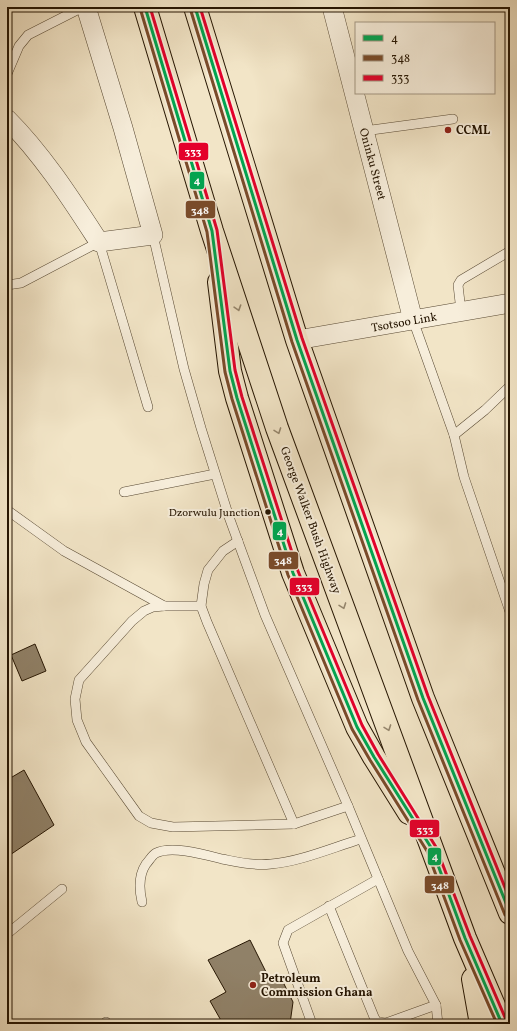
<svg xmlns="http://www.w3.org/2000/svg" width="517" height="1031" viewBox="0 0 517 1031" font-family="Vollkorn,serif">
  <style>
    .building { fill: #908168; stroke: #251502 }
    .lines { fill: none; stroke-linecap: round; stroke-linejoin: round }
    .service-casing { stroke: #584933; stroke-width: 10 }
    .minor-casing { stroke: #584933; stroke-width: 20 }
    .trunk-casing { stroke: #251502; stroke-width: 24 }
    .service { stroke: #f7eedb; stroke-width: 9 }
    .minor { stroke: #f7eedb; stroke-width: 19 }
    .trunk { stroke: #f2e5c7; stroke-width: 22 }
    .bus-1-casing { stroke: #f7eedb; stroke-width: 6 }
    .bus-2-casing { stroke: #f7eedb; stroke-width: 6 }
    .bus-3-casing { stroke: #f7eedb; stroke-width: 6 }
    .bus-1 { stroke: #00a651; stroke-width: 3 }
    .bus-2 { stroke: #7a4b2a; stroke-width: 3 }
    .bus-3 { stroke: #e4002b; stroke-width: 3 }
    .oneway { stroke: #96876e }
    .poi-dot { fill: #8f2418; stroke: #f7eedb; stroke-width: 1.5 }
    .bus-dot { fill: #251502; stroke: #f7eedb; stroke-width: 1.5 }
    .labels { text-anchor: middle; stroke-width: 4; stroke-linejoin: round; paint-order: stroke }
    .bus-label { font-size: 11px; fill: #251502; stroke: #f7eedb; text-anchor: end }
    .poi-label { font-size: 12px; font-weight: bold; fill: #251502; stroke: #f7eedb; text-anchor: start }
    .street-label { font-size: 12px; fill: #251502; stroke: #f7eedb }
    .line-badge { stroke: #f7eedb; stroke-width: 1.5 }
    .badge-label { font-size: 11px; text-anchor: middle; font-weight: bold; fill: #fff }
  </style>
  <rect width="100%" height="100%" fill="#f2e5c7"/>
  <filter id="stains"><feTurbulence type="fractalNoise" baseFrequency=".005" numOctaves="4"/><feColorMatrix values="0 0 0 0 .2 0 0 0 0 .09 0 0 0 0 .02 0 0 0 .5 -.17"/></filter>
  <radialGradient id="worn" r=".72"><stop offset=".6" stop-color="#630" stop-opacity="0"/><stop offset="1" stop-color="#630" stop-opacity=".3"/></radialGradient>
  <g class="building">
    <polygon points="35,644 46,671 22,681 11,655"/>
    <polygon points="24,770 54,825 7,857 7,780"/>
    <polygon points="250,940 268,976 281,978 293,1002 290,1024 223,1024 210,1001 226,992 208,960"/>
  </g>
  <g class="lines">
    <defs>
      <g id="service">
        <polyline points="7,74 19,46 28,35 83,7"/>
        <polyline points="364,131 453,119"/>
        <polyline points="153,235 184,369 201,428 229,517 265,615 348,806 408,951 436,1005 438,1024"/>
        <polyline points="7,285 21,283 99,242 148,407"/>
        <polyline points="461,311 458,285 461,280 510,251"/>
        <polyline points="413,320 454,435"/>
        <polyline points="510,386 485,410 454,435 464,477 510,612"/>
        <polyline points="124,492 215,474"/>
        <polyline points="7,510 64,551 164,606"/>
        <polyline points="238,541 223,551 208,570 204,584 201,606 207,622 294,824"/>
        <polyline points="201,606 164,606 153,607 144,611 132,621 79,680 75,699 77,720 86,742 139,816 151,823 173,827 294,824 348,806"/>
        <path d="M142,902C139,889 138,876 146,864C149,861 152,855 156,853C172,845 206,855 222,859C238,862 254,866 271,864C299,862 334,847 361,839"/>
        <polyline points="329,906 374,1017 377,1022 386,1023 436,1005"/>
        <polyline points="7,934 62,889"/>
        <polyline points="104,1024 106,1022"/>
        <polyline points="312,1024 283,943 288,930 378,879"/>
      </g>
      <g id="minor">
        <polyline points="332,7 413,320"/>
        <path d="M7,119C43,155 71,199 99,242L153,235L123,128L86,7"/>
        <polyline points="297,340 510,303"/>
      </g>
      <g id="trunk">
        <polyline points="145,7 212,231 277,428 465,938 502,1024"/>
        <polyline points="195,7 297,340 423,698 510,913"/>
        <polyline points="219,282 230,371 237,398 293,573 357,727 374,757 409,813"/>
        <polyline points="473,979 481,1024"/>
      </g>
    </defs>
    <use href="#service" class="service-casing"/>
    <use href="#minor" class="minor-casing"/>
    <use href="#trunk" class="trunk-casing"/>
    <use href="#service" class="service"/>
    <use href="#minor" class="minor"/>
    <use href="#trunk" class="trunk"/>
    <defs>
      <g id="bus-1">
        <polyline points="145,7 212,231 230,371 237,398 293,573 357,727 374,757 432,849 465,938 502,1024"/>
        <polyline points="195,7 297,340 423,698 510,913"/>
      </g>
      <g id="bus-2">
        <polyline points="140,8 207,232 225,372 232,399 288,575 352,729 370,760 427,851 460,940 497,1024"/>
        <polyline points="190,8 292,342 418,700 505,915"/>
      </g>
      <g id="bus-3">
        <polyline points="150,7 217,230 235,370 242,397 298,571 362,725 378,754 436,847 470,936 507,1022"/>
        <polyline points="200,7 302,338 428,696 510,900"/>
      </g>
    </defs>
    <use href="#bus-1" class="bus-1-casing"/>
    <use href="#bus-2" class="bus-2-casing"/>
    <use href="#bus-3" class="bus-3-casing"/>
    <use href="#bus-1" class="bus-1"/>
    <use href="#bus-2" class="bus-2"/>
    <use href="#bus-3" class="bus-3"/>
  </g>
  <defs><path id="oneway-chevron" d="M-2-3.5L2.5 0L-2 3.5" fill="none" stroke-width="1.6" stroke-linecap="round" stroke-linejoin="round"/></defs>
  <g class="oneway">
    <use href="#oneway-chevron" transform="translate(238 308) rotate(72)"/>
    <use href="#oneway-chevron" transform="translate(278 431) rotate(70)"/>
    <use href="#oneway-chevron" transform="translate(343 606) rotate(70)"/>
    <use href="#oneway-chevron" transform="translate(388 728) rotate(70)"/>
  </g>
  <g class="poi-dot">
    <circle cx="448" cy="130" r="4"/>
    <circle cx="253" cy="985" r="4"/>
  </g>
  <circle class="bus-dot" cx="268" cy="512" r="3.5"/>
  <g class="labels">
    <g class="bus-label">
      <text x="260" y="516">Dzorwulu Junction</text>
    </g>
    <g class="poi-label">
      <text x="456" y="134">CCML</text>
      <text x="261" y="982">Petroleum<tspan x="261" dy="14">Commission Ghana</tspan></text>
    </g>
    <g class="street-label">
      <text transform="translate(373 164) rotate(75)" y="4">Oninku Street</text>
      <text transform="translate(404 322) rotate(-10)" y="4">Tsotsoo Link</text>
      <text transform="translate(311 520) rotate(70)" y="4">George Walker Bush Highway</text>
    </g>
  </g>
  <g class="line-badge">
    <rect x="178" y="142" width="31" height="19" rx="4" fill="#e4002b"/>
    <rect x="189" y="171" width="16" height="19" rx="4" fill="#00a651"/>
    <rect x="185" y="200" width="31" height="19" rx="4" fill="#7a4b2a"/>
    <rect x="272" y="521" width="15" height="20" rx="4" fill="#00a651"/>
    <rect x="268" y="551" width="31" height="19" rx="4" fill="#7a4b2a"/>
    <rect x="289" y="577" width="31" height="19" rx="4" fill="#e4002b"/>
    <rect x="409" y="819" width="31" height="19" rx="4" fill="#e4002b"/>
    <rect x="427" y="847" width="15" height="19" rx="4" fill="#00a651"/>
    <rect x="424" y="875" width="31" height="19" rx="4" fill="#7a4b2a"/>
  </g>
  <g class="badge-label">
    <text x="193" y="155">333</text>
    <text x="197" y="184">4</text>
    <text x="200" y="214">348</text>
    <text x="280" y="535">4</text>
    <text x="283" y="564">348</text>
    <text x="304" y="590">333</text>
    <text x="425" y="833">333</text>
    <text x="435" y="860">4</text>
    <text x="440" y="889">348</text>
  </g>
  <rect width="517" height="1031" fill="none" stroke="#f2e5c7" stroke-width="24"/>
  <rect x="8" y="8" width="501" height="1015" fill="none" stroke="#251502" stroke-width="2"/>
  <rect x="12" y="12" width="493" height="1007" fill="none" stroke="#251502"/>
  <rect x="355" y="22" width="140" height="72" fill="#f7eedb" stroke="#a39784"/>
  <rect x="363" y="35" width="20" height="6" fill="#00a651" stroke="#a39784"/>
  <text x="391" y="42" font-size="12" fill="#251502">4</text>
  <rect x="363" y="55" width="20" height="6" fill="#7a4b2a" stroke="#a39784"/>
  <text x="391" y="62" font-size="12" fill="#251502">348</text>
  <rect x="363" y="75" width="20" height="6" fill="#e4002b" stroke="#a39784"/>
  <text x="391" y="82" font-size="12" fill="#251502">333</text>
  <rect width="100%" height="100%" filter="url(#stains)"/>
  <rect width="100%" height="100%" fill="url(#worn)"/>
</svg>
